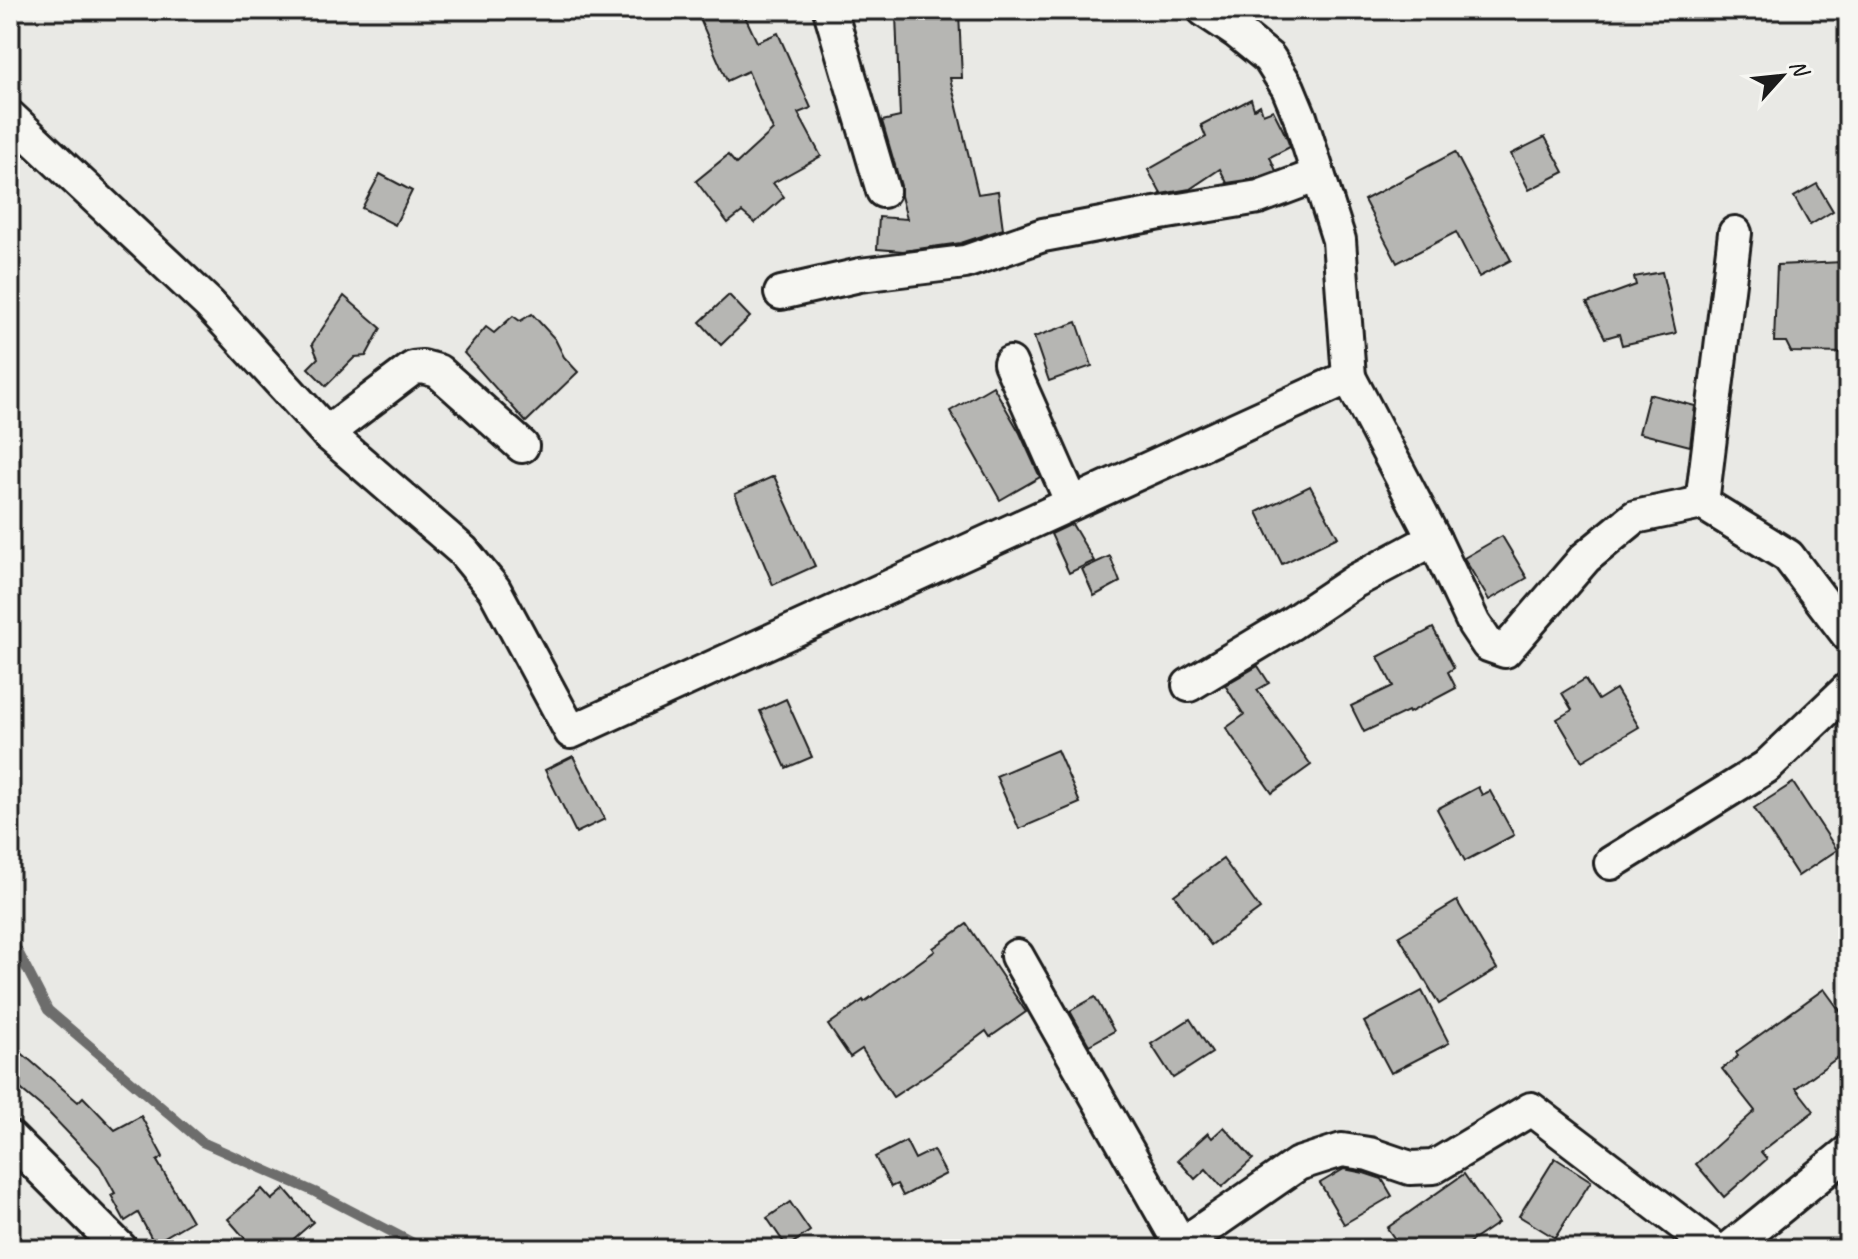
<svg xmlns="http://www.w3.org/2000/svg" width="1858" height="1259" viewBox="0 0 1858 1259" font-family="Caveat,sans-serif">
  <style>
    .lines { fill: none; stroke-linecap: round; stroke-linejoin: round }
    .stream { stroke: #6d6d6c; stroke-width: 10 }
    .building { fill: #b6b6b3; stroke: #1c1c1c; stroke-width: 2 }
    .minor-casing { stroke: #1c1c1c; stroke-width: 38 }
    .minor { stroke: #f6f6f2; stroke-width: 32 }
  </style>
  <rect width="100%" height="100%" fill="#e9e9e5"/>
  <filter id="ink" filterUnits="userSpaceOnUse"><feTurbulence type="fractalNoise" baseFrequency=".0125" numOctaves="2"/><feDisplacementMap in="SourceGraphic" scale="16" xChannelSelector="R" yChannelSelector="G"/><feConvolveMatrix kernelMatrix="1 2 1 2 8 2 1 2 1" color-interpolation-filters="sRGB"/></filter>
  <g filter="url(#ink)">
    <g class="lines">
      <polyline class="stream" points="10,936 48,1010 202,1142 315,1192 415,1244 420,1249"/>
    </g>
    <g class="building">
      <polygon points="696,10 742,10 757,42 778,33 811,108 798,113 821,156 773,183 784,197 755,223 742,212 728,223 696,181 728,155 736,164 773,130 748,71 727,81"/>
      <polygon points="959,13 962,78 950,78 978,194 998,191 1003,229 961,243 903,251 877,249 879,217 907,219 901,196 901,186 882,121 900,117 896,15"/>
      <polygon points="1251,99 1254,109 1260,105 1263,114 1273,110 1286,136 1290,147 1270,157 1276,171 1254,179 1227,183 1220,169 1190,189 1161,194 1148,170 1206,137 1201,125"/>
      <polygon points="1545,137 1564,172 1529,190 1511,154"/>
      <polygon points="1455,152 1511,260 1479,277 1456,232 1397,263 1364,200"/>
      <polygon points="380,174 412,191 395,225 362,208"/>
      <polygon points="1817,184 1833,211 1810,225 1794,197"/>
      <polygon points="1843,262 1848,303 1848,353 1791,352 1786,342 1774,342 1777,265"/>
      <polygon points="1662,272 1676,333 1622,345 1619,334 1605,338 1587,303 1636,285 1634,277"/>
      <polygon points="729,295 750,317 721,345 700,322"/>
      <polygon points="344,296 381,328 366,356 355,357 326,386 308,368 318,358 312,344"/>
      <polygon points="532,314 555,339 564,357 578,372 526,422 464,353 486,327 494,333 513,316 520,321"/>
      <polygon points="1077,322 1092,366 1049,381 1034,337"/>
      <polygon points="993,386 1020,433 1040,477 1000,500 950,411"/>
      <polygon points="1649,394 1695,406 1690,446 1639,433"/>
      <polygon points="774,476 815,566 773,585 735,494"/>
      <polygon points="1310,486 1338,537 1282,564 1257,512"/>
      <polygon points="1072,524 1094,561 1069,573 1051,534"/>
      <polygon points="1502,536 1527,578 1489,600 1464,558"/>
      <polygon points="1110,556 1120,582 1094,596 1082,569"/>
      <polygon points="1433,628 1454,668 1448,672 1456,688 1409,713 1408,711 1364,732 1351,706 1393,686 1378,657"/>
      <polygon points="1258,666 1269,683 1257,690 1311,765 1272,793 1226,728 1244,715 1225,685"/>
      <polygon points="1585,679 1598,700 1616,689 1639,727 1582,761 1557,719 1572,710 1562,693"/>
      <polygon points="786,699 812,757 786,768 760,711"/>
      <polygon points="1057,750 1080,803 1019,829 996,776"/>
      <polygon points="573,756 605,819 576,833 545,770"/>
      <polygon points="1793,783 1837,850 1798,876 1754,808"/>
      <polygon points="1478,787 1482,795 1490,791 1514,835 1465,861 1437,809"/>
      <polygon points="1223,859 1260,909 1211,945 1174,895"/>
      <polygon points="1457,901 1497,969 1439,1004 1399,936"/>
      <polygon points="967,924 1026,1012 990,1037 986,1031 934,1070 893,1097 862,1049 850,1057 828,1025 863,1000 864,1002 935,951 933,948"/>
      <polygon points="1824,989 1848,1022 1848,1050 1796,1088 1814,1111 1761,1152 1767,1159 1724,1197 1696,1164 1755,1111 1722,1069 1738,1056 1736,1052"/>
      <polygon points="1422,991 1449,1043 1391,1073 1364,1022"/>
      <polygon points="1095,997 1114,1031 1089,1045 1070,1011"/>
      <polygon points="1190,1019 1212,1053 1173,1078 1151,1044"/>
      <polygon points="10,1043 78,1102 83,1097 115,1130 141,1116 163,1157 157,1161 192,1221 154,1243 138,1213 125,1221 111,1195 115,1193 100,1166 49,1113 10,1080"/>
      <polygon points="1224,1127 1253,1159 1222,1187 1206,1169 1195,1179 1178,1160 1208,1133 1212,1138"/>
      <polygon points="906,1141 915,1159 933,1150 946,1174 903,1196 897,1184 891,1187 875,1157"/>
      <polygon points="1555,1158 1591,1181 1555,1238 1519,1216"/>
      <polygon points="1344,1169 1364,1173 1382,1179 1392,1196 1344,1224 1320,1183"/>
      <polygon points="1464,1174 1498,1223 1460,1249 1402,1249 1387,1228"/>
      <polygon points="262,1189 272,1200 285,1189 313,1222 282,1249 254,1249 228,1219"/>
      <polygon points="790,1202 810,1231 787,1247 767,1218"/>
    </g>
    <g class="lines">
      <defs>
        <g id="minor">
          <polyline points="830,10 883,191"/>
          <polyline points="1204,10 1237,32 1269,58 1288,88 1300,117 1339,240 1349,377"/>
          <polyline points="10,117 209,304 327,433 463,551 494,589 571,732 1349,377 1434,539 1474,624 1488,645 1505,651 1585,558 1635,517 1702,503 1788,556 1848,635"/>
          <polyline points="781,293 860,275 965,262 1043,235 1155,214 1259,197 1318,175"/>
          <polyline points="1010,363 1072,503"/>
          <polyline points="327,433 413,368 423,367 438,371 522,446"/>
          <polyline points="1702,503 1735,233"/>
          <polyline points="1189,685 1292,623 1355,581 1434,539"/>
          <polyline points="1611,863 1766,767 1848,689"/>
          <polyline points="1017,956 1181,1245 1177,1249"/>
          <polyline points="10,1138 121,1249"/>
          <polyline points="1181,1245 1298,1164 1342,1150 1369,1154 1410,1168 1434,1167 1531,1109 1715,1249"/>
          <polyline points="1729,1249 1848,1152"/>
        </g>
      </defs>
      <use href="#minor" class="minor-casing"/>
      <use href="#minor" class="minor"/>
    </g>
  </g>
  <rect width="1858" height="1259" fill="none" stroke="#f6f6f2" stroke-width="40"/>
  <rect x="20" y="20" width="1818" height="1219" fill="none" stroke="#1c1c1c" stroke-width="3" filter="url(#ink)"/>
  <g transform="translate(1782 76) rotate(63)" stroke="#f6f6f2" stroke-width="6" paint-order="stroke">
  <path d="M0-6L14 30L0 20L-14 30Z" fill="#1c1c1c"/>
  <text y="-12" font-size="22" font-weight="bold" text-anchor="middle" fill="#1c1c1c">N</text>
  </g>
</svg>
